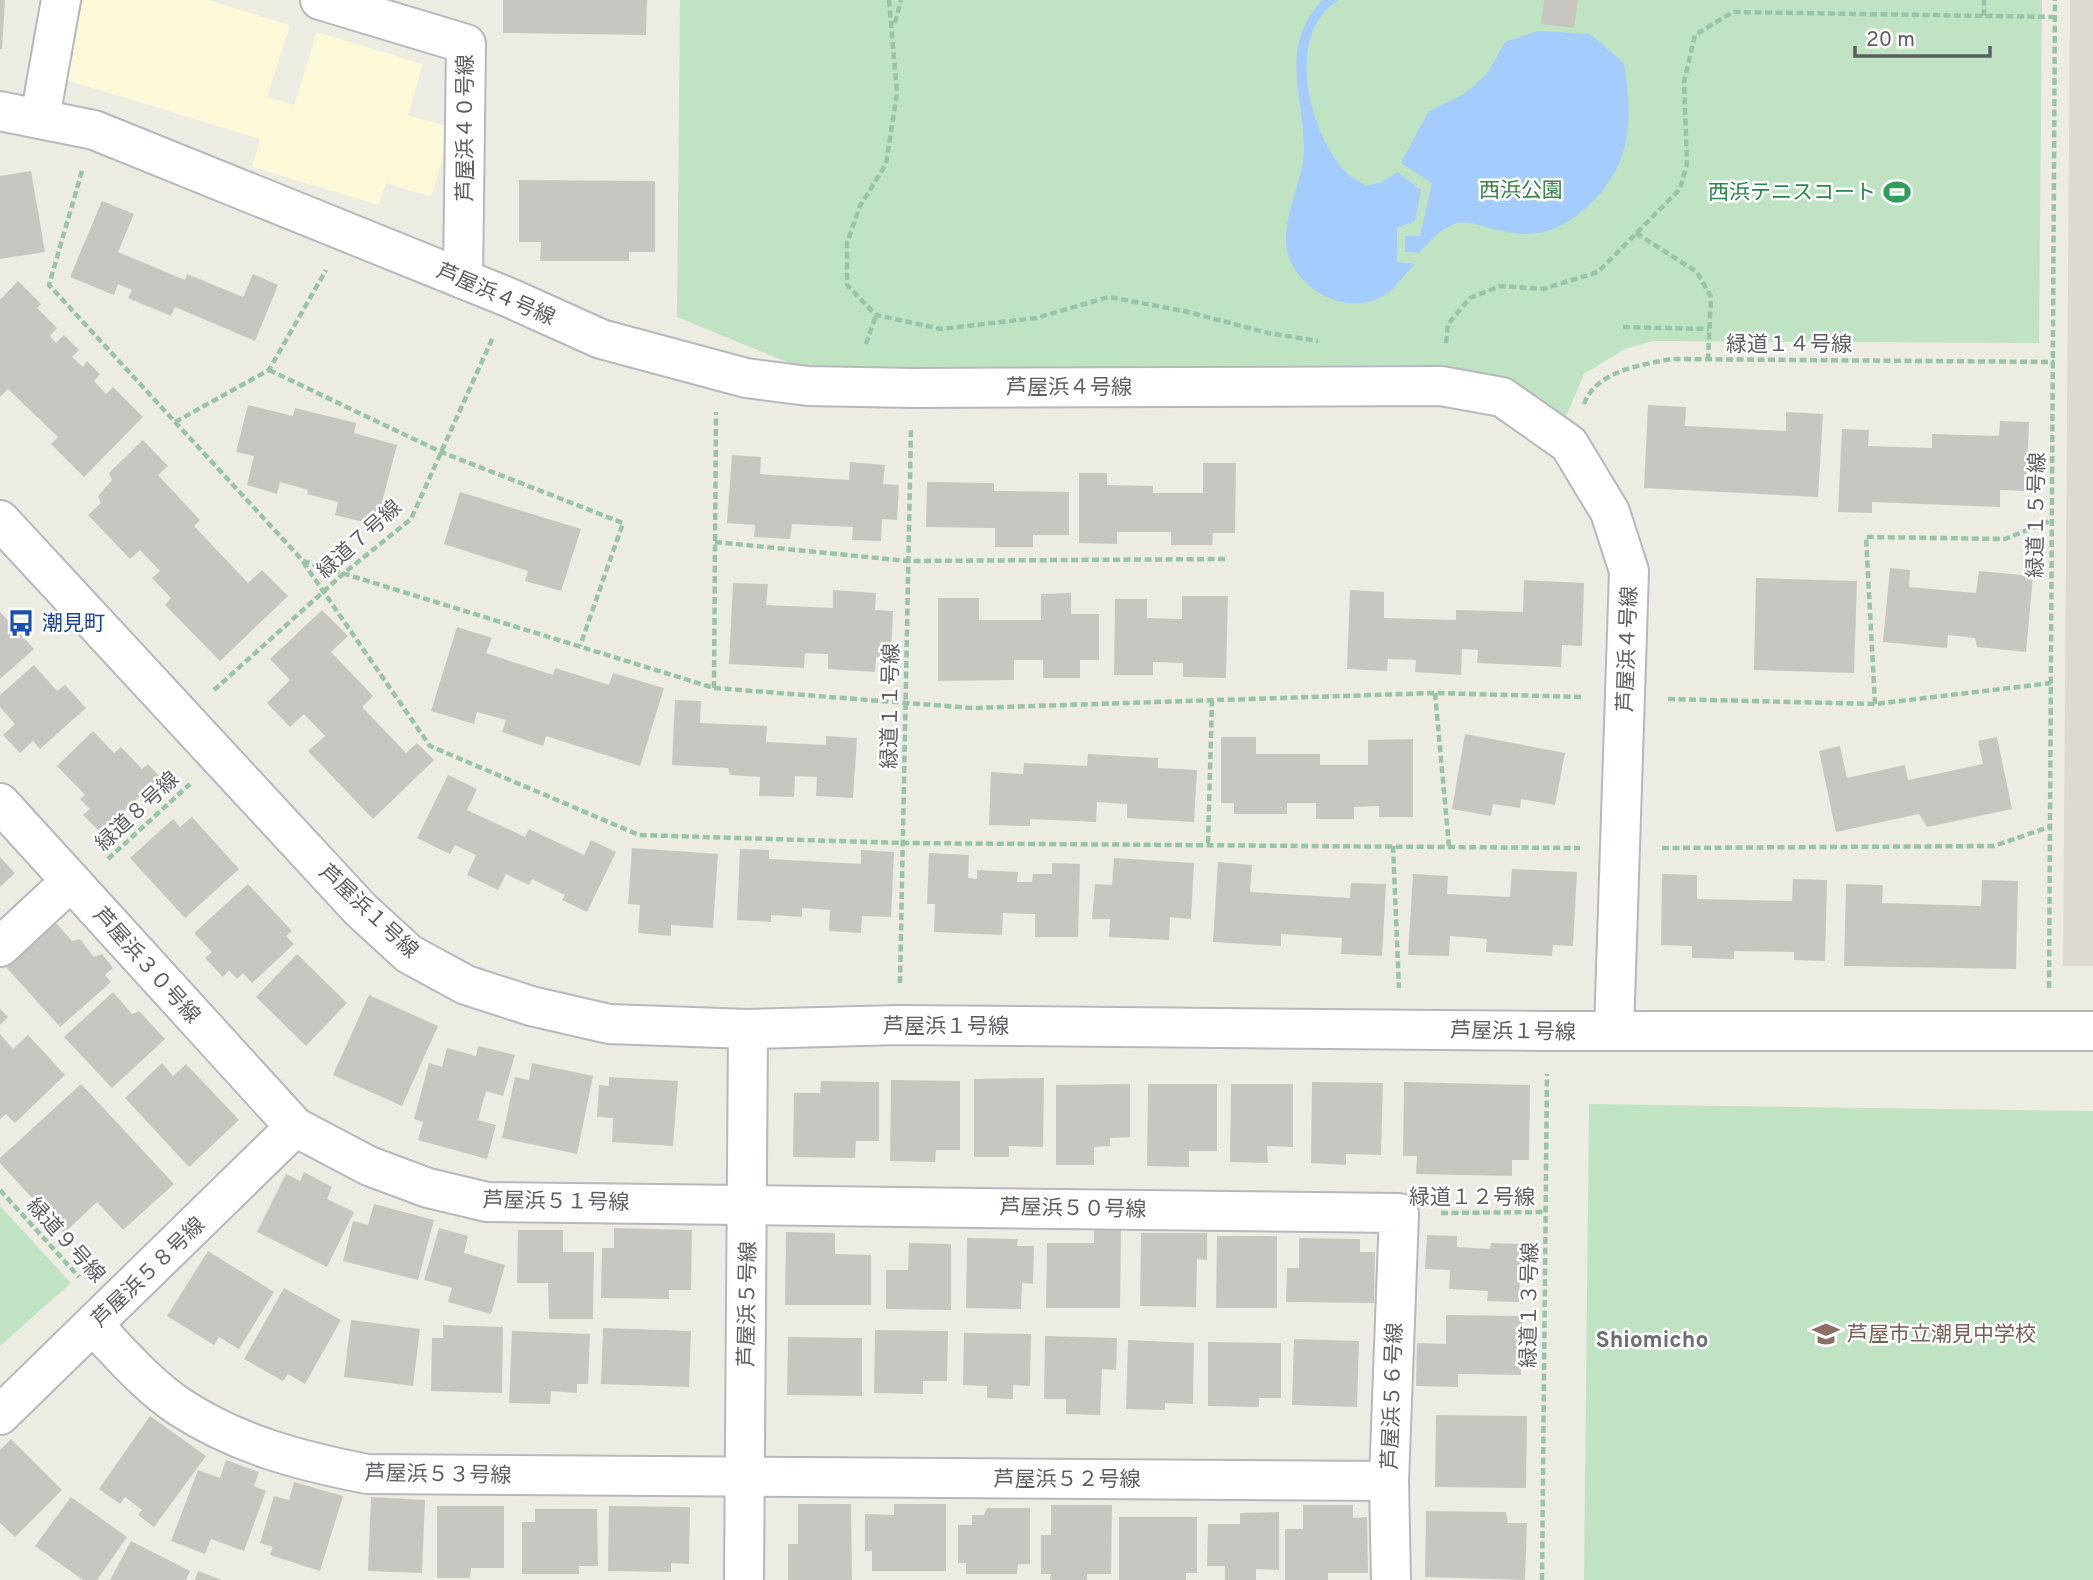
<svg xmlns="http://www.w3.org/2000/svg" width="2093" height="1580" viewBox="0 0 2093 1580" font-family="Overpass,'Noto Sans JP',sans-serif">
  <style>
    .commercial { fill: #fcf8d8 }
    .education { fill: #dddbd1 }
    .green { fill: #c0e4c3 }
    .water { fill: #a4ccfc }
    .building { fill: #c8c6c0 }
    .lines { fill: none; stroke-linecap: round; stroke-linejoin: round }
    .street-casing { stroke: #b5b8bc; stroke-width: 42 }
    .secondary-casing { stroke: #b6b8be; stroke-width: 42 }
    .path { stroke: #99c4aa; stroke-width: 4.5; stroke-dasharray: 7 3.5; stroke-linecap: butt }
    .street { stroke: #fff; stroke-width: 38 }
    .secondary { stroke: #fff; stroke-width: 38 }
    .labels { text-anchor: middle; stroke-width: 5; stroke-linejoin: round; paint-order: stroke }
    .street-label { font-size: 21px; fill: #5b5e63; stroke: #fff }
    .park-label { font-size: 21px; fill: #388444; stroke: #fff }
    .leisure-label { font-size: 21px; fill: #27864d; stroke: #fff; text-anchor: end }
    .transit-label { font-size: 21px; fill: #164399; stroke: #fff; text-anchor: start }
    .education-label { font-size: 21px; fill: #785e54; stroke: #fff; text-anchor: start }
    .neighbourhood-label { font-size: 23px; font-weight: bold; fill: #6c6f75; stroke: #fff }
  </style>
  <rect width="100%" height="100%" fill="#edece3"/>
  <polygon class="commercial" points="83,0 208,0 290,25 267,97 294,105 317,32 423,64 408,115 452,128 431,197 386,183 379,205 252,167 260,139 60,78"/>
  <polygon class="education" points="2070,0 2093,0 2093,966 2063,966"/>
  <g class="green">
    <polygon points="680,0 2042,0 2039,343 1653,341 1625,349 1584,374 1564,421 1475,373 1441,365 801,368 677,317"/>
    <polygon points="1589,1104 2093,1111 2093,1580 1584,1580"/>
    <polygon points="0,1206 71,1283 0,1346"/>
  </g>
  <g class="water">
    <path d="M1322,0H1339C1283,33 1309,137 1348,174C1353,179 1361,182 1366,186L1382,182L1397,172L1421,190L1415,221L1397,228V262L1415,264C1405,273 1396,288 1385,295C1347,320 1288,286 1286,242C1285,210 1304,179 1304,147C1303,92 1279,48 1322,0Z"/>
    <path d="M1538,31L1590,34L1624,63C1634,124 1631,171 1581,212C1567,224 1547,234 1528,234C1471,233 1465,199 1419,253L1405,252V236H1420L1432,183L1401,163L1428,112L1464,94L1487,74L1505,42Z"/>
  </g>
  <g class="building">
    <polygon points="0,0 5,0 2,49 0,49"/>
    <polygon points="503,0 647,0 646,35 503,33"/>
    <polygon points="1544,0 1578,0 1574,28 1541,24"/>
    <polygon points="31,171 45,252 0,259 0,176"/>
    <polygon points="519,180 655,181 655,252 629,252 629,261 540,261 541,242 519,242"/>
    <polygon points="102,201 134,214 118,252 185,280 187,274 243,297 253,274 278,285 255,341 175,307 171,316 128,298 132,290 118,284 114,295 70,277"/>
    <polygon points="18,281 41,304 37,308 57,328 50,336 56,343 64,335 79,350 72,357 83,367 87,361 100,374 94,381 106,394 113,387 143,417 84,477 51,444 58,437 8,389 0,397 0,300"/>
    <polygon points="248,405 293,416 295,408 356,423 354,433 397,445 376,525 335,515 338,502 307,494 308,490 280,482 277,494 247,485 254,456 236,452"/>
    <polygon points="1648,405 1686,407 1685,426 1786,431 1786,412 1823,414 1818,497 1644,488"/>
    <polygon points="2000,421 2029,422 2026,491 2000,490 2000,507 1872,502 1872,513 1838,512 1842,429 1869,430 1868,446 1932,448 1932,434 1999,436"/>
    <polygon points="143,440 168,466 158,475 200,520 194,526 248,583 262,570 288,596 220,661 165,605 171,598 152,578 160,571 140,550 130,559 88,515 101,503 98,496 112,480 109,473"/>
    <polygon points="732,455 761,457 760,474 849,480 850,462 885,465 883,484 899,485 897,520 882,519 881,541 852,540 853,527 792,524 790,539 754,537 755,525 727,523"/>
    <polygon points="1203,463 1236,463 1235,533 1213,533 1212,545 1171,545 1171,532 1117,532 1117,544 1079,543 1079,473 1107,473 1107,485 1153,486 1153,493 1203,493"/>
    <polygon points="927,482 994,483 994,491 1069,492 1069,535 1033,535 1033,547 995,547 995,528 926,527"/>
    <polygon points="460,492 581,529 561,591 525,581 528,571 444,544"/>
    <polygon points="1890,568 1910,570 1909,587 1976,593 1979,571 2033,576 2026,652 1977,647 1975,638 1948,635 1947,648 1883,642"/>
    <polygon points="1756,578 1857,581 1854,673 1754,670"/>
    <polygon points="1524,580 1584,583 1582,646 1562,645 1561,667 1477,663 1478,650 1462,649 1461,675 1415,672 1416,660 1388,659 1387,671 1347,669 1350,590 1384,592 1384,618 1456,620 1456,610 1523,612"/>
    <polygon points="733,583 768,584 766,605 833,608 833,590 876,593 875,610 893,611 891,658 876,657 875,672 828,669 828,654 805,653 804,668 729,664"/>
    <polygon points="1071,593 1071,614 1099,614 1099,660 1080,660 1080,678 1043,678 1043,660 1014,660 1014,680 938,681 938,598 979,598 979,620 1041,620 1041,594"/>
    <polygon points="1182,596 1228,596 1226,678 1183,677 1183,663 1153,662 1153,675 1114,675 1115,599 1147,599 1147,618 1182,619"/>
    <polygon points="322,610 348,636 331,652 373,696 362,707 406,753 417,743 434,760 373,819 308,751 325,736 304,714 290,727 267,703 290,680 270,659"/>
    <polygon points="0,612 34,649 0,679"/>
    <polygon points="457,627 492,638 486,653 553,675 555,668 609,685 613,673 664,688 640,766 546,736 543,746 502,732 506,720 477,712 474,724 431,711"/>
    <polygon points="34,665 57,691 65,685 86,708 40,749 33,741 20,753 3,735 15,724 0,707 0,695"/>
    <polygon points="675,700 701,701 700,723 767,726 766,742 826,745 826,736 857,738 853,798 816,796 817,777 795,776 794,797 759,796 760,777 730,775 728,768 672,765"/>
    <polygon points="93,731 114,753 121,747 142,769 148,764 160,777 101,833 83,815 90,809 80,799 85,795 57,766"/>
    <polygon points="1465,734 1565,753 1555,805 1521,799 1520,808 1493,804 1491,816 1452,809"/>
    <polygon points="1221,737 1256,737 1256,754 1320,754 1320,765 1368,765 1368,740 1413,739 1413,817 1379,817 1379,806 1354,807 1354,819 1316,819 1316,803 1287,803 1287,814 1234,814 1234,803 1221,803"/>
    <polygon points="1997,737 2012,809 1927,827 1919,814 1836,832 1819,751 1840,746 1847,778 1905,765 1908,780 1983,764 1978,741"/>
    <polygon points="1088,754 1158,758 1158,768 1197,770 1194,822 1127,818 1127,804 1097,802 1096,822 1030,819 1030,826 989,825 991,772 1023,774 1024,763 1087,766"/>
    <polygon points="448,775 477,789 467,810 525,837 529,829 584,855 591,840 616,852 587,912 562,900 565,895 532,879 529,885 506,874 498,890 467,875 476,855 455,845 450,854 417,838"/>
    <polygon points="192,817 239,869 185,918 130,858 173,819 180,827"/>
    <polygon points="632,848 718,854 713,928 671,925 671,936 638,933 640,905 628,904"/>
    <polygon points="740,849 769,850 769,859 861,864 861,850 894,852 891,917 862,916 861,933 829,931 830,910 802,908 802,917 771,915 771,922 737,920"/>
    <polygon points="929,853 969,855 968,878 977,879 977,870 1018,872 1017,882 1032,882 1033,874 1052,874 1052,863 1080,864 1078,937 1035,937 1035,914 1003,913 1002,935 934,932 935,904 927,904"/>
    <polygon points="0,857 15,873 0,887"/>
    <polygon points="1114,858 1194,863 1191,919 1170,917 1169,940 1109,937 1110,919 1092,919 1095,884 1112,885"/>
    <polygon points="1218,862 1252,865 1250,892 1350,898 1351,883 1386,884 1382,956 1341,954 1342,938 1281,934 1281,946 1213,942"/>
    <polygon points="1512,869 1577,872 1573,946 1553,945 1552,956 1486,952 1487,939 1450,936 1449,956 1408,955 1413,874 1448,876 1447,894 1510,897"/>
    <polygon points="1662,874 1697,875 1697,899 1792,901 1793,879 1827,880 1825,961 1794,960 1794,952 1734,951 1734,959 1692,958 1692,946 1661,945"/>
    <polygon points="1982,880 2018,881 2016,969 1844,966 1846,884 1883,885 1882,903 1981,906"/>
    <polygon points="248,884 292,931 286,936 294,944 252,983 243,973 237,979 229,970 223,977 205,958 212,952 194,933"/>
    <polygon points="56,923 72,941 80,939 94,957 102,954 113,968 105,975 111,982 60,1027 6,967"/>
    <polygon points="297,954 347,1003 306,1046 256,997"/>
    <polygon points="113,992 132,1014 139,1011 165,1039 112,1088 64,1037"/>
    <polygon points="369,995 438,1026 402,1106 333,1075"/>
    <polygon points="0,1009 8,1017 0,1025"/>
    <polygon points="0,1034 13,1049 28,1035 65,1075 15,1123 6,1114 0,1119"/>
    <polygon points="478,1046 515,1055 503,1096 486,1091 478,1120 496,1125 487,1159 418,1140 423,1122 414,1119 429,1063 442,1067 447,1048 476,1056"/>
    <polygon points="162,1063 173,1076 186,1064 239,1120 189,1167 125,1098"/>
    <polygon points="532,1063 593,1076 577,1154 502,1138 515,1077 529,1080"/>
    <polygon points="609,1077 678,1081 673,1146 612,1142 613,1118 597,1117 599,1085 609,1086"/>
    <polygon points="1044,1078 1043,1147 1009,1146 1009,1157 974,1157 974,1079"/>
    <polygon points="891,1080 960,1081 960,1150 936,1150 935,1162 890,1161"/>
    <polygon points="821,1081 879,1082 879,1141 856,1141 855,1158 793,1157 794,1093 820,1093"/>
    <polygon points="1312,1082 1383,1083 1381,1155 1346,1154 1346,1165 1311,1163"/>
    <polygon points="1404,1082 1530,1085 1529,1160 1512,1160 1512,1176 1416,1174 1417,1156 1403,1156"/>
    <polygon points="81,1084 174,1184 123,1230 97,1202 64,1233 0,1163 0,1158"/>
    <polygon points="1130,1084 1130,1137 1110,1138 1110,1146 1094,1147 1094,1165 1056,1165 1056,1085"/>
    <polygon points="1148,1084 1217,1084 1217,1151 1189,1151 1189,1167 1147,1166"/>
    <polygon points="1231,1084 1293,1084 1293,1147 1267,1146 1268,1163 1230,1162"/>
    <polygon points="304,1172 332,1187 327,1199 354,1212 327,1267 257,1232 286,1174 300,1181"/>
    <polygon points="374,1204 434,1220 418,1280 343,1261 353,1221 368,1225"/>
    <polygon points="439,1228 468,1236 464,1253 505,1265 491,1314 448,1302 452,1288 424,1280"/>
    <polygon points="614,1228 692,1230 691,1290 669,1290 669,1299 601,1298 602,1248 614,1248"/>
    <polygon points="518,1230 563,1230 563,1252 594,1252 593,1319 549,1319 548,1283 517,1283"/>
    <polygon points="1094,1230 1121,1230 1120,1308 1046,1308 1047,1243 1094,1243"/>
    <polygon points="786,1232 835,1233 835,1254 871,1255 871,1305 785,1305"/>
    <polygon points="1141,1233 1207,1233 1207,1260 1197,1259 1196,1307 1140,1306"/>
    <polygon points="1427,1235 1457,1236 1457,1247 1490,1249 1491,1243 1521,1244 1519,1302 1487,1301 1488,1291 1449,1289 1450,1270 1425,1269"/>
    <polygon points="1217,1236 1277,1236 1277,1308 1216,1308"/>
    <polygon points="967,1238 1018,1239 1017,1246 1034,1246 1033,1284 1022,1283 1021,1309 966,1308"/>
    <polygon points="1299,1238 1360,1239 1360,1252 1375,1252 1374,1303 1286,1302 1287,1268 1299,1268"/>
    <polygon points="909,1243 951,1244 951,1310 886,1309 886,1270 908,1270"/>
    <polygon points="208,1251 274,1292 239,1349 219,1337 214,1345 167,1316"/>
    <polygon points="284,1288 341,1320 305,1384 288,1374 283,1381 244,1359"/>
    <polygon points="1446,1315 1522,1316 1521,1375 1458,1374 1458,1387 1416,1386 1417,1343 1446,1344"/>
    <polygon points="351,1320 420,1329 413,1386 344,1377"/>
    <polygon points="443,1325 503,1327 502,1393 431,1391 432,1338 443,1338"/>
    <polygon points="603,1328 691,1331 689,1387 601,1384"/>
    <polygon points="875,1330 948,1331 947,1381 923,1381 923,1394 874,1393"/>
    <polygon points="512,1331 590,1334 588,1384 577,1384 577,1393 551,1391 550,1404 509,1403"/>
    <polygon points="964,1333 1031,1334 1030,1386 1013,1385 1013,1399 987,1398 987,1386 963,1385"/>
    <polygon points="1045,1336 1117,1338 1116,1370 1102,1369 1100,1415 1066,1414 1066,1399 1044,1399"/>
    <polygon points="788,1337 862,1338 862,1396 787,1395"/>
    <polygon points="1294,1339 1359,1341 1357,1407 1292,1405"/>
    <polygon points="1128,1340 1194,1343 1193,1404 1165,1403 1165,1410 1126,1409"/>
    <polygon points="1208,1342 1281,1343 1281,1398 1259,1398 1259,1407 1208,1406"/>
    <polygon points="1436,1415 1527,1416 1526,1488 1435,1487"/>
    <polygon points="150,1416 206,1456 154,1527 138,1515 142,1510 125,1497 120,1504 99,1489"/>
    <polygon points="11,1439 62,1490 15,1537 0,1523 0,1450"/>
    <polygon points="226,1460 259,1472 254,1486 266,1491 244,1551 211,1539 205,1554 171,1541 198,1470 220,1478"/>
    <polygon points="294,1482 343,1496 320,1571 270,1555 273,1547 260,1543 274,1496 289,1500"/>
    <polygon points="71,1497 127,1537 97,1580 83,1580 35,1546"/>
    <polygon points="371,1497 425,1500 422,1573 368,1571"/>
    <polygon points="798,1504 851,1504 852,1580 788,1580 788,1544 798,1544"/>
    <polygon points="894,1504 946,1504 946,1571 872,1571 872,1551 865,1551 865,1514 894,1515"/>
    <polygon points="1051,1505 1112,1505 1111,1574 1087,1574 1087,1580 1050,1580 1051,1574 1041,1574 1041,1535 1051,1535"/>
    <polygon points="1303,1505 1353,1505 1353,1518 1367,1517 1368,1573 1328,1573 1328,1580 1285,1580 1285,1529 1303,1529"/>
    <polygon points="437,1506 504,1506 504,1568 471,1568 470,1578 437,1578"/>
    <polygon points="609,1506 690,1507 689,1564 671,1563 671,1572 608,1571"/>
    <polygon points="987,1508 1030,1508 1030,1564 1018,1564 1017,1574 966,1574 966,1563 958,1563 958,1525 972,1525 972,1515 984,1515"/>
    <polygon points="535,1509 597,1509 598,1566 579,1566 579,1574 522,1574 522,1522 535,1522"/>
    <polygon points="1426,1511 1506,1512 1508,1523 1527,1523 1525,1580 1425,1577"/>
    <polygon points="1279,1512 1279,1570 1256,1569 1256,1580 1225,1580 1225,1566 1207,1566 1208,1524 1240,1524 1240,1513"/>
    <polygon points="1119,1517 1197,1517 1197,1573 1186,1573 1186,1580 1119,1580"/>
    <polygon points="131,1541 190,1571 186,1580 110,1580"/>
    <polygon points="198,1571 222,1580 195,1580"/>
  </g>
  <g class="lines">
    <defs>
      <g id="street">
        <polyline points="320,0 466,44 463,279"/>
        <polyline points="0,111 94,130 510,298 601,339 746,378 808,386 912,388 1441,386 1502,397 1569,444 1610,512 1629,571 1614,1031"/>
        <polyline points="40,118 61,0"/>
        <polyline points="0,803 295,1127 369,1166 428,1188 487,1202 1399,1213 1389,1481 1391,1580"/>
        <polyline points="0,947 71,881"/>
        <path d="M94,1326C121,1354 147,1385 180,1407C238,1445 301,1461 367,1474L1389,1481"/>
        <polyline points="0,1415 295,1127"/>
        <polyline points="744,1580 748,1029"/>
      </g>
      <polyline id="secondary" points="0,520 361,910 409,954 466,985 531,1006 609,1024 748,1029 899,1025 1547,1031 2093,1031"/>
    </defs>
    <use href="#street" class="street-casing"/>
    <use href="#secondary" class="secondary-casing"/>
    <g class="path">
      <polyline points="889,0 897,93 886,164 860,206 847,243 847,285 876,315 941,329 1036,318 1109,297 1184,311 1268,333 1318,341"/>
      <polyline points="1984,16 1984,0"/>
      <polyline points="895,23 901,0"/>
      <polyline points="82,171 49,285 303,561 714,688 972,708 1435,693 1582,697"/>
      <polyline points="1636,233 1697,272 1711,297 1708,359"/>
      <polyline points="1623,327 1709,329"/>
      <polyline points="1446,343 1448,324 1470,298 1500,286 1543,289 1598,272 1680,189 1687,164 1684,82 1695,35 1733,12 2055,17"/>
      <polyline points="866,344 876,315"/>
      <polyline points="269,370 441,452 623,523 580,646"/>
      <path d="M1584,404C1596,371 1641,365 1671,359L2054,362"/>
      <polyline points="175,422 269,370 326,270"/>
      <polyline points="715,542 908,561 1227,559"/>
      <polyline points="303,562 430,746 639,835 903,843 1580,848"/>
      <polyline points="714,688 716,412"/>
      <polyline points="214,690 343,574 411,519 493,337"/>
      <polyline points="1435,693 1449,846"/>
      <polyline points="1668,699 1875,704 2051,683"/>
      <polyline points="1875,704 1866,537 2005,539 2052,520"/>
      <polyline points="1208,843 1212,701"/>
      <polyline points="1393,846 1399,988"/>
      <polyline points="1662,848 1994,846 2052,826"/>
      <polyline points="108,859 190,784"/>
      <polyline points="900,983 911,428"/>
      <polyline points="2049,988 2055,0"/>
      <polyline points="0,1190 79,1277"/>
      <polyline points="1441,1213 1546,1212"/>
      <polyline points="1542,1580 1547,1074"/>
    </g>
    <use href="#street" class="street"/>
    <use href="#secondary" class="secondary"/>
  </g>
  <defs>
    <symbol id="stadium-bare" viewBox="-9 -9 18 18"><path d="M0-5a6.5 5 0 1 0 0 10a6.5 5 0 1 0 0-10ZM-3.5-1.8h7v3.6h-7Z" fill="#2e9e5b" stroke="#fff" stroke-width="2.5" paint-order="stroke"/></symbol>
    <symbol id="bus-bare" viewBox="-9 -9 18 18"><path d="M-5-6H5V4H4V6H2V4H-2V6H-4V4H-5ZM-3.5-4V0h7V-4ZM-3.5 1.2v1.5H-2V1.2ZM2 1.2v1.5H3.5V1.2Z" fill="#1a4fb4" stroke="#fff" stroke-width="2.5" paint-order="stroke"/></symbol>
    <symbol id="school-bare" viewBox="-9 -9 18 18"><path d="M0-5L7-2L0 1L-7-2ZM-4 1L0 2.5L4 1V4Q0 6-4 4Z" fill="#8d6e63" stroke="#fff" stroke-width="2.5" paint-order="stroke"/></symbol>
  </defs>
  <g fill-rule="evenodd">
    <use href="#stadium-bare" x="1878" y="173" width="38" height="38"/>
    <use href="#bus-bare" x="2" y="604" width="38" height="38"/>
    <use href="#school-bare" x="1807" y="1315" width="38" height="38"/>
  </g>
  <g class="labels">
    <g class="street-label">
      <text transform="translate(465 128) rotate(-90)" y="7">芦屋浜４０号線</text>
      <text transform="translate(496 294) rotate(23)" y="7">芦屋浜４号線</text>
      <text x="1789" y="351">緑道１４号線</text>
      <text x="1069" y="394">芦屋浜４号線</text>
      <text transform="translate(2036 515) rotate(-89)" y="7">緑道１５号線</text>
      <text transform="translate(359 539) rotate(-42)" y="7">緑道７号線</text>
      <text transform="translate(1627 649) rotate(-88)" y="7">芦屋浜４号線</text>
      <text transform="translate(890 706) rotate(-89)" y="7">緑道１１号線</text>
      <text transform="translate(137 811) rotate(-43)" y="7">緑道８号線</text>
      <text transform="translate(369 911) rotate(43)" y="7">芦屋浜１号線</text>
      <text transform="translate(147 965) rotate(48)" y="7">芦屋浜３０号線</text>
      <text x="946" y="1033">芦屋浜１号線</text>
      <text transform="translate(1513 1031) rotate(1)" y="7">芦屋浜１号線</text>
      <text x="1472" y="1204">緑道１２号線</text>
      <text transform="translate(556 1201) rotate(1)" y="7">芦屋浜５１号線</text>
      <text transform="translate(1073 1208) rotate(1)" y="7">芦屋浜５０号線</text>
      <text transform="translate(66 1240) rotate(48)" y="7">緑道９号線</text>
      <text transform="translate(148 1272) rotate(-44)" y="7">芦屋浜５８号線</text>
      <text transform="translate(747 1304) rotate(-89)" y="7">芦屋浜５号線</text>
      <text transform="translate(1529 1305) rotate(-89)" y="7">緑道１３号線</text>
      <text transform="translate(1392 1396) rotate(-88)" y="7">芦屋浜５６号線</text>
      <text transform="translate(438 1474) rotate(1)" y="7">芦屋浜５３号線</text>
      <text x="1067" y="1486">芦屋浜５２号線</text>
    </g>
    <g class="park-label">
      <text x="1521" y="197">西浜公園</text>
    </g>
    <g class="leisure-label">
      <text x="1876" y="199">西浜テニスコート</text>
    </g>
    <g class="transit-label">
      <text x="42" y="630">潮見町</text>
    </g>
    <g class="education-label">
      <text x="1847" y="1341">芦屋市立潮見中学校</text>
    </g>
    <g class="neighbourhood-label">
      <text x="1652" y="1347">Shiomicho</text>
    </g>
  </g>
  <path d="M1855 46v10h135v-10" fill="none" stroke="#5b5e63" stroke-width="3.5"/>
  <text x="1866" y="46" font-size="21" fill="#5b5e63" stroke="#ffffff" stroke-width="5" paint-order="stroke">20 m</text>
</svg>
